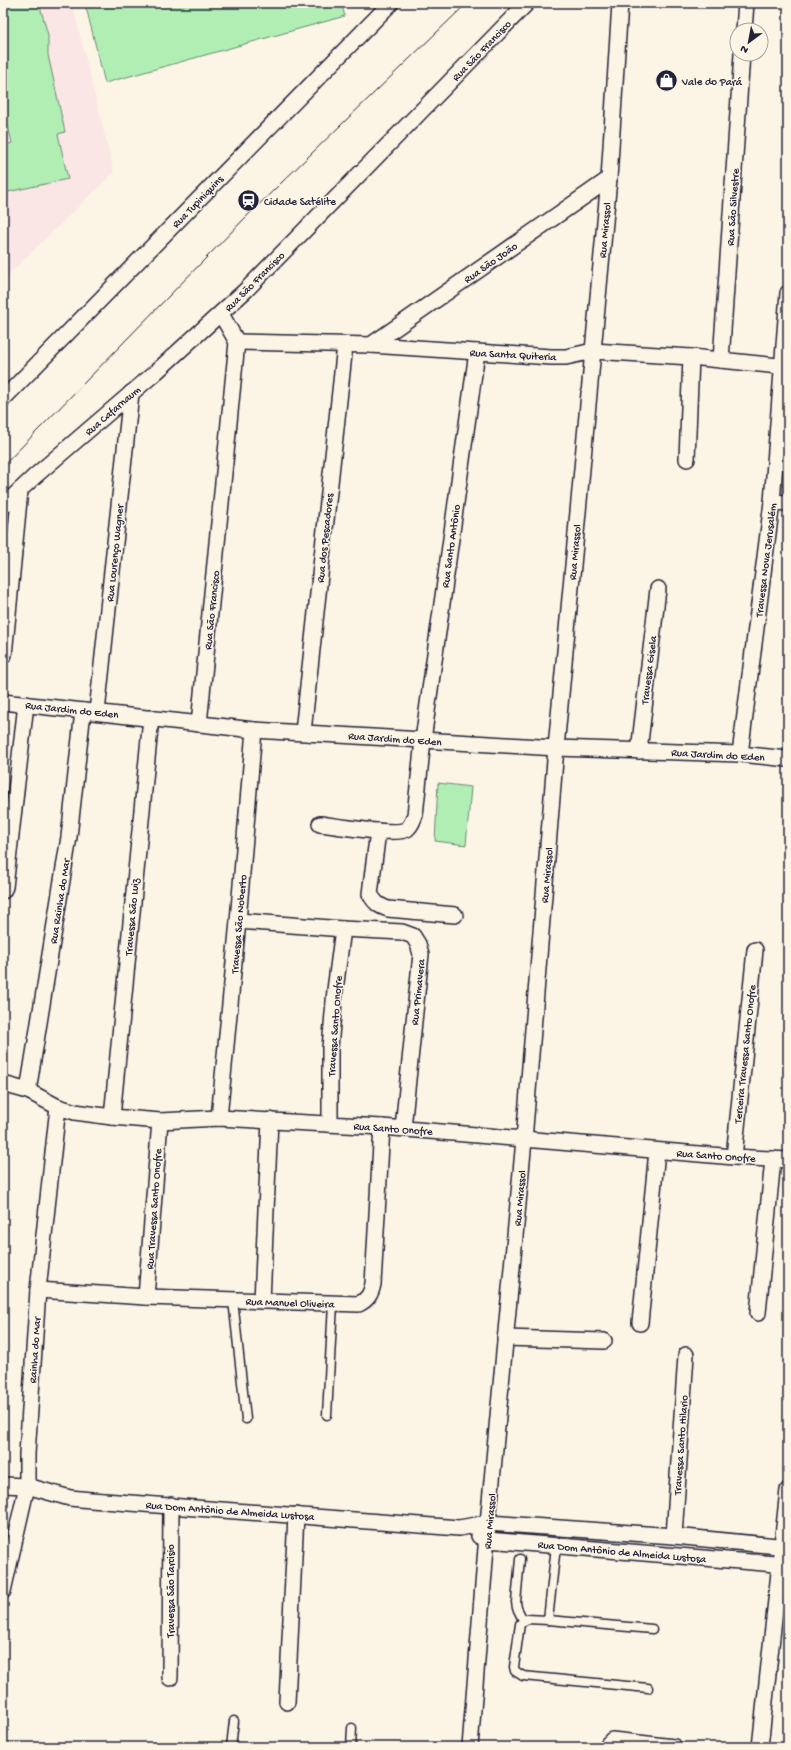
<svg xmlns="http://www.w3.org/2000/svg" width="791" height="1750" viewBox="0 0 791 1750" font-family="'Gochi Hand',sans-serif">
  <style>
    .built { fill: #fae6e4 }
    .green { fill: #b1eeb4; stroke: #6a8878 }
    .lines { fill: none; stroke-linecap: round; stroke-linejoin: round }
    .lane-casing { stroke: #22223b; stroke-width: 11 }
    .street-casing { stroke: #22223b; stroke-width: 18 }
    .lane { stroke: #fcf5e5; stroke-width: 8 }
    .street { stroke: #fcf5e5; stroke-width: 15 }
    .tram { stroke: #22223b; stroke-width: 1 }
    .labels { text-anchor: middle; stroke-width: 3; stroke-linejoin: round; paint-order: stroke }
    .street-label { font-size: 11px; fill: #22223b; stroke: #fcf5e5 }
    .poi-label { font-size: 11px; fill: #22223b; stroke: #fcf5e5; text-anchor: start }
  </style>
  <rect width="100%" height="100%" fill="#fcf5e5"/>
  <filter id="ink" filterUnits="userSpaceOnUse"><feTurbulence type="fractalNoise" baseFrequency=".025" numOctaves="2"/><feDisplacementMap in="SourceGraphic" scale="8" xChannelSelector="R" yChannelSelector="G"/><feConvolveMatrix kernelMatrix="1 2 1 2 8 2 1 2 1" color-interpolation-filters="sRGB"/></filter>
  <g filter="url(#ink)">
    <polygon class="built" points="3,3 72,3 114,172 3,280"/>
    <g class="green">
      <polygon points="3,3 39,3 48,35 48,55 65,132 58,134 68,179 3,193 3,146 12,143 3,105"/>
      <polygon points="85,3 341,3 345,16 105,83"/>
      <polygon points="438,783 471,787 466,845 435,841"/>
    </g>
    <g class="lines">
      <defs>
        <g id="lane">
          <polyline points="233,1300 246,1419"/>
          <polyline points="327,1415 333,1304"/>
          <polyline points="556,1546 548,1620 527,1619 520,1624 514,1667 515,1671 523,1676 648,1688"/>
          <polyline points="520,1559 516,1602 517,1608 523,1620"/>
          <polyline points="548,1620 652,1629"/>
          <polyline points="231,1747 234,1721"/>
          <polyline points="351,1747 352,1728"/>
        </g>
        <g id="street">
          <polyline points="744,30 746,3"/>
          <polyline points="237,342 371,345 551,357 566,357 593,351 691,357 788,367"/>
          <polyline points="371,345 609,179"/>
          <polyline points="721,360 742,54"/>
          <polyline points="3,399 391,3"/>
          <polyline points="687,459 691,357"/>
          <polyline points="772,502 788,503"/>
          <polyline points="3,506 35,476 156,372 246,290 527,3"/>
          <polyline points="4,655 20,490"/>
          <polyline points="3,702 254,730 556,748 740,754 788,759"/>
          <polyline points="97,712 131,393"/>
          <polyline points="199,724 237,342 221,314"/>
          <polyline points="303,732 345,345"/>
          <polyline points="639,751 658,589"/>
          <polyline points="740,754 772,502 788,293"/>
          <path d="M320,824C335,826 398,836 407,829C412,825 413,820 415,815L423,740L477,352"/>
          <path d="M378,831L370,894C375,903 379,906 388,909L455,915"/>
          <polyline points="3,891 5,887 26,704"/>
          <polyline points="238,921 343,929 402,932 413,936 418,944 421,954 403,1128"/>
          <polyline points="3,1084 28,1091 58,1107 75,1112 112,1117 160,1121 219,1118 382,1127 734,1157 788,1160"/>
          <polyline points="28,1091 69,837 83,711"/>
          <polyline points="112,1117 151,718"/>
          <polyline points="219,1118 238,921 254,730"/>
          <polyline points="330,1124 330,1048 335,990 343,929"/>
          <polyline points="734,1157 755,950"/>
          <path d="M38,1290L146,1297L359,1304C368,1299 371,1294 373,1284L382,1127"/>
          <polyline points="146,1297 160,1121"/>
          <polyline points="262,1301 270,1120"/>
          <polyline points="758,1313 773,1159"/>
          <polyline points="640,1323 657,1151"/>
          <polyline points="505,1338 604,1341"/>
          <polyline points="3,1485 27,1486 70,1498 91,1500 459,1528 488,1523 674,1536 788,1547"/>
          <polyline points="479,1536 487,1540 788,1565"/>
          <polyline points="674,1536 686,1355"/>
          <polyline points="3,1591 27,1486 27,1454 38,1290 58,1107"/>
          <polyline points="170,1678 171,1505"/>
          <polyline points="287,1702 296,1515"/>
          <polyline points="470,1747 488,1523 524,1140 556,748 609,179 620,3"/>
          <polyline points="608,1747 608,1744 612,1740 674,1747"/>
          <polyline points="760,1747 788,1490"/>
        </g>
      </defs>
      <use href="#lane" class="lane-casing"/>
      <use href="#street" class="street-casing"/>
      <use href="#lane" class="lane"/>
      <use href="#street" class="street"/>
      <polyline class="tram" points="3,466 247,216 467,3"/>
    </g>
  </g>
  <defs>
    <symbol id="shop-disc" viewBox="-11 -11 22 22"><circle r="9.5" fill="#22223b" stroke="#fcf5e5"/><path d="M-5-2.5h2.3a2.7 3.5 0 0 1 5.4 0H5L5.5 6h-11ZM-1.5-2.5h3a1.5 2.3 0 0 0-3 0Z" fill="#fff"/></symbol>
    <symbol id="station-disc" viewBox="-11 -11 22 22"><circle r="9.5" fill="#22223b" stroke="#fcf5e5"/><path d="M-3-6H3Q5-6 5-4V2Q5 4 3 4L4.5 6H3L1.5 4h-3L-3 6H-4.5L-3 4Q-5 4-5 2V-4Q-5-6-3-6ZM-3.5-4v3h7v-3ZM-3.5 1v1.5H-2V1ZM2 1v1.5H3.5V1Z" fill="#fff"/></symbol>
  </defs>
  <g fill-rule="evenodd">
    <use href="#shop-disc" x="654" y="68" width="25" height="25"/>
    <use href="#station-disc" x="236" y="188" width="25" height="25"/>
  </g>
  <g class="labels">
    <g class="street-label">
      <text transform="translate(481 50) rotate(-46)" y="4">Rua São Francisco</text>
      <text transform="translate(197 201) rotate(-46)" y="4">Rua Tupiniquins</text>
      <text transform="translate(732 207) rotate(-86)" y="4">Rua São Silvestre</text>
      <text transform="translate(604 230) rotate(-85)" y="4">Rua Mirassol</text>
      <text transform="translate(490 262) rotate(-35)" y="4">Rua São João</text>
      <text transform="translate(254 281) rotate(-45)" y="4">Rua São Francisco</text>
      <text transform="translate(513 354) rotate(3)" y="4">Rua Santa Quiteria</text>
      <text transform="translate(112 410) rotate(-41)" y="4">Rua Cafarnaum</text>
      <text transform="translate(324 538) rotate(-84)" y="4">Rua dos Pescadores</text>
      <text transform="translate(450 546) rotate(-82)" y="4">Rua Santo Antônio</text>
      <text transform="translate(574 552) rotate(-85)" y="4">Rua Mirassol</text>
      <text transform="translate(114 553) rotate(-84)" y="4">Rua Lourenço Wagner</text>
      <text transform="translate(765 560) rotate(-83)" y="4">Travessa Nova Jerusalém</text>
      <text transform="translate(211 610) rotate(-84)" y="4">Rua São Francisco</text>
      <text transform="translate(648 670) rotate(-83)" y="4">Travessa Gisela</text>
      <text transform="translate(72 709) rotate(6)" y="4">Rua Jardim do Eden</text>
      <text transform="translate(395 738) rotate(4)" y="4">Rua Jardim do Eden</text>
      <text transform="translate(718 754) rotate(3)" y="4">Rua Jardim do Eden</text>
      <text transform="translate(546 875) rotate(-85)" y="4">Rua Mirassol</text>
      <text transform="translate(59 901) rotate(-81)" y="4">Rua Rainha do Mar</text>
      <text transform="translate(131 917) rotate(-85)" y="4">Travessa São Luiz</text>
      <text transform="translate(238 924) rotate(-85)" y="4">Travessa São Noberto</text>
      <text transform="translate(417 992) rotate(-84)" y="4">Rua Primavera</text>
      <text transform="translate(334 1026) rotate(-86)" y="4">Travessa Santo Onofre</text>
      <text transform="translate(744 1054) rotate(-84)" y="4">Terceira Travessa Santo Onofre</text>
      <text transform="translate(393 1128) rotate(4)" y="4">Rua Santo Onofre</text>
      <text transform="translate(716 1155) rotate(4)" y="4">Rua Santo Onofre</text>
      <text transform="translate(519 1198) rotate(-85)" y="4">Rua Mirassol</text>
      <text transform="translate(153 1209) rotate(-86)" y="4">Rua Travessa Santo Onofre</text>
      <text transform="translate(290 1302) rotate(2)" y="4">Rua Manuel Oliveira</text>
      <text transform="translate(34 1350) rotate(-86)" y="4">Rainha do Mar</text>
      <text transform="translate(680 1445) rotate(-86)" y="4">Travessa Santo Hilario</text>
      <text transform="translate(230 1510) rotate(4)" y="4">Rua Dom Antônio de Almeida Lustosa</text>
      <text transform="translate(489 1521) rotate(-85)" y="4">Rua Mirassol</text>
      <text transform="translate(622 1551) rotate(5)" y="4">Rua Dom Antônio de Almeida Lustosa</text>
      <text transform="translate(170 1591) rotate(-90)" y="4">Travessa São Tarcisio</text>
    </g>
    <g class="poi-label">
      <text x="682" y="85">Vale do Pará</text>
      <text x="264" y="205">Cidade Satélite</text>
    </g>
  </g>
  <rect width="791" height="1750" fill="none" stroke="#fcf5e5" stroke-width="16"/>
  <rect x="8" y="8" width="775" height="1734" fill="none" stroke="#22223b" stroke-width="1.5" filter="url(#ink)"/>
  <g transform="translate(749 42) rotate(212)"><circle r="19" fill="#fcf5e5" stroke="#a5a1a1"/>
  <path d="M0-3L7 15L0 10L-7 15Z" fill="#22223b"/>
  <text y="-6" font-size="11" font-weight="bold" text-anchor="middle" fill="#22223b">N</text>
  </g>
</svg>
